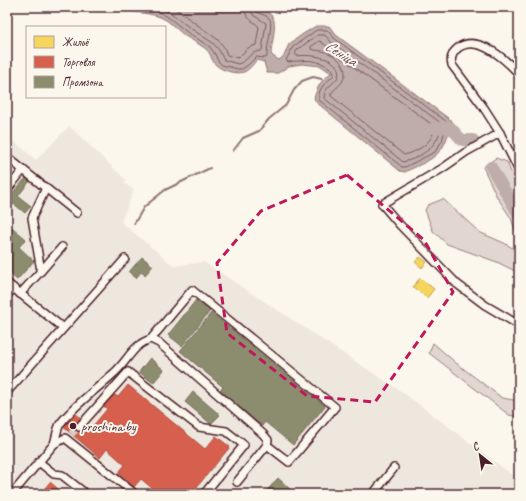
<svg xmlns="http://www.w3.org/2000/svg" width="526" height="501" viewBox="0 0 526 501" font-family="Caveat,sans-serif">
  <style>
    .built { fill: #eee7de }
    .green { fill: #e2d7d0; stroke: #967b7e }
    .water { fill: #bfadaa; stroke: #907477 }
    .homes { fill: #f6d55c; stroke: #c29e4d }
    .shops { fill: #d6604d; stroke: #ac4c43 }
    .industry { fill: #8c8c6e; stroke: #786b5a }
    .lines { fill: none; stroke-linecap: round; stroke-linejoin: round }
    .shore { stroke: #79585e; stroke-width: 1 }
    .stream { stroke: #907477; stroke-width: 2 }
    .river { stroke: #bfadaa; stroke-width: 12 }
    .minor-tunnel { stroke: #d8ccc5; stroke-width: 7; stroke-dasharray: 7 3.5; stroke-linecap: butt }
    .minor-casing { stroke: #4a1f2b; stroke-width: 10 }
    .minor { stroke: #fbf7ec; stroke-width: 7 }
    .marked { fill: none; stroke: #c2185b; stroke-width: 3; stroke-dasharray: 8 5; stroke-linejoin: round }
    .poi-dot { fill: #4a1f2b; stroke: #fbf7ec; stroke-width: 1.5 }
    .labels { text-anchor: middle; stroke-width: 4; stroke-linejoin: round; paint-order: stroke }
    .poi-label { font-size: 14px; fill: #4a1f2b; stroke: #fbf7ec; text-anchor: start }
    .water-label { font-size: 15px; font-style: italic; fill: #6d4a51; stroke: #fbf7ec }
  </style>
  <rect width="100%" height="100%" fill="#fbf7ec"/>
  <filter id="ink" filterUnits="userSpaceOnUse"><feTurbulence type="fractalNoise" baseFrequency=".025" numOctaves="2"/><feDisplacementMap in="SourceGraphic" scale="8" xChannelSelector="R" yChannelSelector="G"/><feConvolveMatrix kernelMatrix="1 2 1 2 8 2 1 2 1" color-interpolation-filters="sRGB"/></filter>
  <g filter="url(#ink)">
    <polygon class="built" points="69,126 126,180 124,183 134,190 121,222 174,266 204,262 405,394 519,480 519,494 7,494 7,135 36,160"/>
    <g class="green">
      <polygon points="496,158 507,162 519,192 519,242 511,218 497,197 483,167"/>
      <polygon points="443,199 479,232 504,243 516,250 519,249 519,273 497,262 447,244 433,231 425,210 428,205"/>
      <polygon points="433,343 456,363 502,398 519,401 519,417 509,415 429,353"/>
    </g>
    <path class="water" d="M120,7H256C261,10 269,12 272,16C278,23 271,45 271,54L274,57L279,60L284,56L289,44L303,34L316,26H329L336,35L452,121L453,123C449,129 448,136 445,143C437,160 420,164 405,172L400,171L316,102L314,98C318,86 320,81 331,73L321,66L302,64L289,66L278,73H267L264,62L257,60C253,64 249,70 244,72C236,75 220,70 215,64C211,60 211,53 206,49C199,44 192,40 185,36C179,31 173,25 166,20C152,11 134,15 120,7Z"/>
    <g class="homes">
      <polygon points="420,257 427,262 422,268 415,262"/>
      <polygon points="420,278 434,289 427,298 413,287"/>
    </g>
    <g class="shops">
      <polygon points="128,385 205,449 216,436 230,447 191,494 159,494 141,479 134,487 118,473 125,465 107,449 100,458 62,426 74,412 83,420 78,426 87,433 107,409 104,406 113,394 118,397"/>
      <polygon points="50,482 64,494 40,494"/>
    </g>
    <g class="industry">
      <polygon points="26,178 30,181 18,196 31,206 25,213 14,204 7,210 7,199"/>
      <polygon points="7,223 26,239 19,247 34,261 17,280 7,271"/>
      <polygon points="142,257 153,266 145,275 141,272 136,278 129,272"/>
      <polygon points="196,300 210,311 182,346 168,335"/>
      <polygon points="211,313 325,406 293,445 265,422 262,426 219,391 223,387 180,351"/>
      <polygon points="150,358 164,370 153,383 139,372"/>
      <polygon points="193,392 220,415 211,424 185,402"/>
      <polygon points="278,478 291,490 288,494 264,494"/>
      <polygon points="519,487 519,494 513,494"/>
    </g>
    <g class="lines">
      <g class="shore">
        <path d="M130,7L157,11L168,17L187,32L210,47L215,54L218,61L222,65L238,69H242L248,65L256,57L265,58L267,57C266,48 274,23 269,18C266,15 260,14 257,12L255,7"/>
        <path d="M160,7L171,13L190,28L213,43L219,50L224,60L238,64C248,61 250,51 261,51L262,50L266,23L253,15L250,7"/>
        <path d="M173,7L217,39L224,47L227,55L238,58L248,48L256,45L259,27C253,20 245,19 244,7"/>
        <path d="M317,30H327L334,38L447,122L442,141L435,152L405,167H402L319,100C317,88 327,82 334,75L333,70C317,58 306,60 288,62L286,60L293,47Z"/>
        <path d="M318,35H325L331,42L441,123C441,144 422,158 403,162L324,98C324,87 333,85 338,77C344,57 309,54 297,56L295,54L297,50Z"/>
        <path d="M320,41L340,57L434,126C435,141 418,152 404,155L331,96V94C334,88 341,86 343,80C350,67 337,56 326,52C321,50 316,51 311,49V47Z"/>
      </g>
      <g class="stream">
        <polyline points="233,151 243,138 259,131 269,119 286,105 294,90 302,81 313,77 322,79"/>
        <polyline points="134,224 144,207 165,190 210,168"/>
      </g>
      <g class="river">
        <polyline points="434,128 450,127 462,140 473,140"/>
        <polyline points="491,167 519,215"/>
      </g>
      <polyline class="minor-tunnel" points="71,434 79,427"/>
      <defs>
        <g id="minor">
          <path d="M519,74C507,61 478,33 458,48C453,52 450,58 452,65L484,108L500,133L519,171"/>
          <polyline points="500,133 466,152 443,168 382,204 399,224 457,284 485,305 519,325"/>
          <polyline points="7,157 77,213"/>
          <polyline points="7,190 23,170"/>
          <polyline points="41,271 62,247"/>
          <polyline points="7,283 63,328"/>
          <polyline points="20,294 41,271 32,218 46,188"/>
          <polyline points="7,295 13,289"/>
          <polyline points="151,339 192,290 335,407 289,462 267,445"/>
          <polyline points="7,392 125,259"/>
          <polyline points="79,427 128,372 199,427 226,431 244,445 204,494"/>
          <path d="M54,444C56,438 57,429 60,424C75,404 96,390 114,373C127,362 133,344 151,339L159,343L263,434L268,440L267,445L237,482"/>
          <polyline points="39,462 54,474 62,475 86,494"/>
          <polyline points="12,494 54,444 65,438 135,494"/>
          <polyline points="373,494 394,468"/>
        </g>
      </defs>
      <use href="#minor" class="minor-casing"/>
      <use href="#minor" class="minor"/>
    </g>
  </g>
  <path class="marked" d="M347,175L424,240L453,292L375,402L307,396L227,333L217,263L261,211Z"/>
  <circle class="poi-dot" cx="73" cy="426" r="4"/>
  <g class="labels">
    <g class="poi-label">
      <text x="81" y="431">proshina.by</text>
    </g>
    <g class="water-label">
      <text transform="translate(341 53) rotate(32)" y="5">Сеніца</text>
    </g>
  </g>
  <rect width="526" height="501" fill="none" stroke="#fbf7ec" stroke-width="24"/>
  <rect x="12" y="12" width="502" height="477" fill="none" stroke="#4a1f2b" stroke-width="1.5" filter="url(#ink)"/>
  <rect x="26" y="26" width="140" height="72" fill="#fbf7ec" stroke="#b4a19f"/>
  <rect x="34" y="36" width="20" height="12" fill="#f6d55c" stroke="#b4a19f"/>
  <text x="62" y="46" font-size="12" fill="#4a1f2b">Жильё</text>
  <rect x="34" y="56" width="20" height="12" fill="#d6604d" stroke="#b4a19f"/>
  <text x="62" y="66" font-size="12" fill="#4a1f2b">Торговля</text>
  <rect x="34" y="76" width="20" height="12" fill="#8c8c6e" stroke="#b4a19f"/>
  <text x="62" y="86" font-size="12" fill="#4a1f2b">Промзона</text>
  <g transform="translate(480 455) rotate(330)" stroke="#fbf7ec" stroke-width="3" paint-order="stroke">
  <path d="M0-3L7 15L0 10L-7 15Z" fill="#4a1f2b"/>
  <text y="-6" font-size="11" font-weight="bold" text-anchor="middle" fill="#4a1f2b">С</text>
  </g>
</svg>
